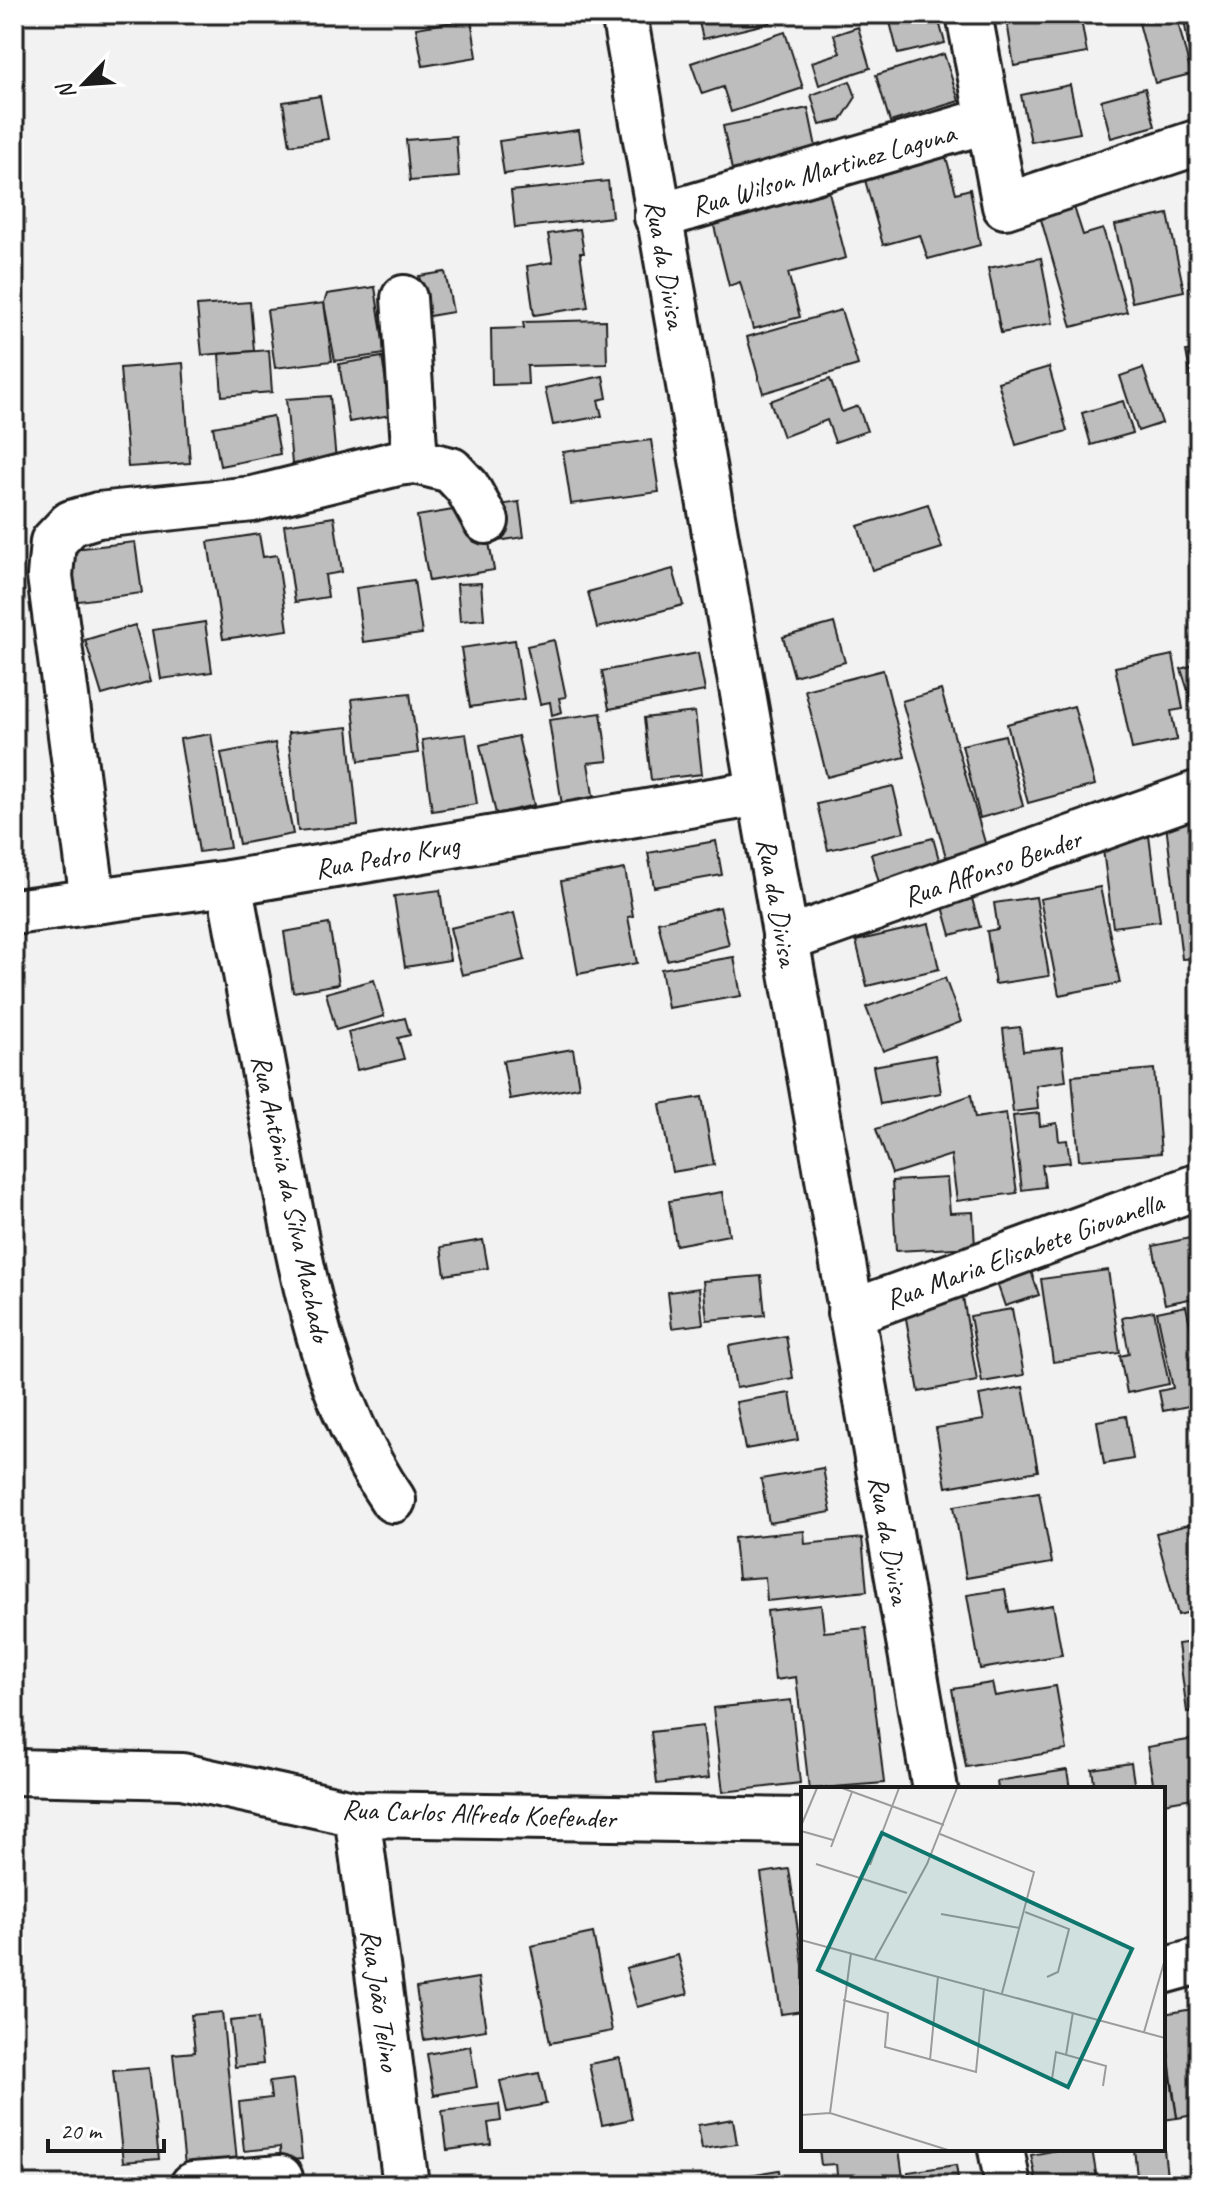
<svg xmlns="http://www.w3.org/2000/svg" width="1213" height="2199" viewBox="0 0 1213 2199" font-family="Caveat,sans-serif">
  <style>
    .building { fill: #bdbdbd; stroke: #1c1c1c; stroke-width: 2 }
    .lines { fill: none; stroke-linecap: round; stroke-linejoin: round }
    .street-casing { stroke: #1c1c1c; stroke-width: 50 }
    .secondary-casing { stroke: #1c1c1c; stroke-width: 50 }
    .street { stroke: #fff; stroke-width: 44 }
    .secondary { stroke: #fff; stroke-width: 44 }
    .labels { text-anchor: middle; stroke-width: 7; stroke-linejoin: round; paint-order: stroke }
    .street-label { font-size: 28px; fill: #1c1c1c; stroke: #fff }
    .inset-road { fill: none; stroke: #9c9c9c; stroke-width: 2 }
    .view { fill: #0f766e; fill-opacity: 0.15; stroke: #0f766e; stroke-width: 4 }
    .inset-edge { fill: none; stroke: #1c1c1c; stroke-width: 4 }
  </style>
  <rect width="100%" height="100%" fill="#f2f2f2"/>
  <filter id="ink" filterUnits="userSpaceOnUse"><feTurbulence type="fractalNoise" baseFrequency=".0125" numOctaves="2"/><feDisplacementMap in="SourceGraphic" scale="16" xChannelSelector="R" yChannelSelector="G"/><feConvolveMatrix kernelMatrix="1 2 1 2 8 2 1 2 1" color-interpolation-filters="sRGB"/></filter>
  <g filter="url(#ink)">
    <g class="building">
      <polygon points="697,14 768,14 770,23 703,39"/>
      <polygon points="888,14 937,14 945,43 898,54"/>
      <polygon points="1080,14 1087,53 1014,66 1006,15"/>
      <polygon points="1160,14 1176,14 1191,74 1155,83 1138,19"/>
      <polygon points="1183,14 1199,14 1199,47 1189,49"/>
      <polygon points="471,19 477,57 423,66 416,28"/>
      <polygon points="858,27 870,68 819,85 812,62 840,53 834,35"/>
      <polygon points="785,32 803,88 731,112 723,87 702,94 691,63"/>
      <polygon points="944,54 959,101 890,122 876,75"/>
      <polygon points="850,81 856,97 841,120 820,125 811,95"/>
      <polygon points="1070,85 1080,133 1031,142 1021,95"/>
      <polygon points="1145,88 1155,126 1111,138 1101,100"/>
      <polygon points="320,96 328,139 290,145 283,102"/>
      <polygon points="808,108 817,152 732,170 723,126"/>
      <polygon points="579,130 584,163 504,174 499,141"/>
      <polygon points="456,136 459,177 410,181 406,140"/>
      <polygon points="946,157 956,193 970,189 980,245 928,259 920,235 883,245 865,180"/>
      <polygon points="608,181 612,217 515,228 511,191"/>
      <polygon points="829,192 846,258 788,273 800,317 753,329 740,282 729,286 713,222"/>
      <polygon points="1074,207 1083,235 1103,229 1127,312 1072,327 1040,216"/>
      <polygon points="1168,214 1184,291 1132,302 1115,225"/>
      <polygon points="580,229 584,253 580,253 588,307 534,315 527,266 553,262 548,234"/>
      <polygon points="1041,258 1053,323 1001,333 988,268"/>
      <polygon points="445,272 453,312 429,316 419,276"/>
      <polygon points="1199,279 1199,323 1189,281"/>
      <polygon points="375,287 385,354 335,361 324,303 327,294"/>
      <polygon points="250,302 254,351 202,355 197,306"/>
      <polygon points="324,303 332,361 275,368 267,310"/>
      <polygon points="841,310 858,365 763,393 747,337"/>
      <polygon points="606,320 607,364 527,366 528,384 492,385 491,329 524,328 523,322"/>
      <polygon points="1199,349 1199,398 1195,399 1186,351"/>
      <polygon points="269,350 272,392 222,396 219,354"/>
      <polygon points="382,357 391,415 349,422 339,364"/>
      <polygon points="183,363 190,463 128,467 120,368"/>
      <polygon points="1049,367 1067,431 1016,445 998,382"/>
      <polygon points="1143,368 1162,423 1138,431 1120,376"/>
      <polygon points="603,376 607,398 598,400 602,416 553,425 545,388"/>
      <polygon points="830,379 842,412 858,406 867,431 835,442 827,420 783,437 770,401"/>
      <polygon points="330,396 336,461 292,464 286,399"/>
      <polygon points="1123,401 1133,433 1091,445 1082,413"/>
      <polygon points="273,416 280,454 220,466 213,427"/>
      <polygon points="651,440 659,492 571,504 563,452"/>
      <polygon points="519,502 524,537 497,541 492,506"/>
      <polygon points="928,504 942,548 872,570 858,526"/>
      <polygon points="459,509 463,530 486,526 494,570 429,581 417,516"/>
      <polygon points="334,517 342,572 325,575 328,597 295,602 284,525"/>
      <polygon points="259,534 263,557 277,555 288,630 223,639 208,542"/>
      <polygon points="135,542 142,593 71,602 65,550"/>
      <polygon points="673,569 683,605 597,628 588,592"/>
      <polygon points="414,580 422,634 363,642 356,588"/>
      <polygon points="481,583 484,619 460,621 457,584"/>
      <polygon points="205,622 212,672 161,679 153,630"/>
      <polygon points="834,623 845,662 794,676 783,637"/>
      <polygon points="135,625 151,681 102,695 85,640"/>
      <polygon points="515,640 524,699 470,707 461,648"/>
      <polygon points="554,640 566,697 559,698 562,712 552,715 550,702 540,704 527,646"/>
      <polygon points="698,653 705,691 609,709 602,671"/>
      <polygon points="1173,655 1183,709 1171,711 1177,740 1132,749 1115,667"/>
      <polygon points="1199,663 1199,725 1181,669"/>
      <polygon points="883,670 905,757 827,777 805,690"/>
      <polygon points="941,690 986,846 946,857 902,701"/>
      <polygon points="410,693 418,753 359,761 352,699"/>
      <polygon points="1074,706 1095,785 1028,803 1007,724"/>
      <polygon points="695,712 702,774 651,780 644,718"/>
      <polygon points="601,713 608,761 588,763 594,801 562,805 549,720"/>
      <polygon points="348,727 358,825 298,831 288,733"/>
      <polygon points="211,734 230,848 199,852 180,739"/>
      <polygon points="466,734 477,804 432,811 422,740"/>
      <polygon points="1005,735 1023,806 980,818 962,745"/>
      <polygon points="518,736 534,805 496,814 480,745"/>
      <polygon points="275,743 293,834 239,844 221,753"/>
      <polygon points="893,786 904,832 828,850 817,804"/>
      <polygon points="1199,820 1199,958 1182,959 1166,824"/>
      <polygon points="1149,836 1160,921 1113,927 1102,842"/>
      <polygon points="933,838 945,881 883,897 871,854"/>
      <polygon points="716,841 722,875 654,887 648,853"/>
      <polygon points="625,869 633,916 628,917 637,963 578,974 561,881"/>
      <polygon points="1100,887 1120,983 1059,995 1040,899"/>
      <polygon points="440,890 450,960 405,967 394,896"/>
      <polygon points="971,895 980,927 951,935 942,903"/>
      <polygon points="1036,897 1049,976 995,984 987,931 998,929 994,903"/>
      <polygon points="720,907 729,945 667,960 658,922"/>
      <polygon points="514,913 525,960 462,975 450,928"/>
      <polygon points="329,924 339,984 293,992 284,932"/>
      <polygon points="929,924 939,969 867,986 856,941"/>
      <polygon points="734,957 741,996 668,1008 661,969"/>
      <polygon points="945,978 961,1022 883,1051 866,1007"/>
      <polygon points="374,980 384,1016 336,1030 326,993"/>
      <polygon points="405,1018 410,1035 398,1038 404,1059 357,1070 348,1032"/>
      <polygon points="1020,1027 1023,1051 1062,1047 1066,1081 1036,1085 1038,1109 1013,1112 1003,1029"/>
      <polygon points="573,1049 579,1087 510,1099 503,1061"/>
      <polygon points="935,1055 941,1093 880,1104 873,1066"/>
      <polygon points="1154,1069 1161,1153 1079,1160 1072,1076"/>
      <polygon points="971,1095 975,1118 1006,1113 1017,1193 957,1201 951,1155 892,1174 876,1129"/>
      <polygon points="702,1097 714,1165 672,1172 660,1104"/>
      <polygon points="1039,1113 1040,1126 1057,1123 1059,1141 1067,1140 1070,1162 1042,1165 1045,1187 1022,1190 1013,1116"/>
      <polygon points="947,1178 950,1213 973,1212 975,1247 896,1251 892,1181"/>
      <polygon points="722,1192 729,1235 676,1245 669,1201"/>
      <polygon points="1199,1236 1199,1308 1194,1298 1165,1304 1153,1246"/>
      <polygon points="483,1240 488,1268 445,1275 441,1247"/>
      <polygon points="1029,1265 1039,1295 1005,1306 995,1277"/>
      <polygon points="1108,1270 1120,1353 1053,1362 1041,1279"/>
      <polygon points="761,1276 765,1315 707,1320 703,1281"/>
      <polygon points="699,1288 703,1324 672,1328 668,1292"/>
      <polygon points="963,1297 977,1381 919,1392 904,1307"/>
      <polygon points="1186,1306 1199,1365 1199,1404 1163,1411 1159,1391 1173,1388 1157,1312"/>
      <polygon points="1012,1309 1024,1375 982,1382 970,1316"/>
      <polygon points="1154,1311 1169,1384 1127,1393 1120,1356 1129,1354 1122,1318"/>
      <polygon points="786,1336 793,1378 736,1388 729,1346"/>
      <polygon points="1023,1387 1038,1471 946,1487 936,1428 984,1420 979,1395"/>
      <polygon points="790,1393 798,1440 745,1449 736,1402"/>
      <polygon points="1126,1416 1133,1459 1104,1464 1097,1421"/>
      <polygon points="823,1468 831,1512 769,1523 761,1479"/>
      <polygon points="1039,1492 1052,1563 966,1578 954,1506"/>
      <polygon points="1199,1522 1199,1610 1178,1615 1156,1533"/>
      <polygon points="804,1531 805,1544 862,1538 867,1591 767,1601 765,1577 738,1579 734,1538"/>
      <polygon points="1005,1589 1009,1612 1053,1605 1062,1655 980,1669 967,1595"/>
      <polygon points="821,1605 824,1632 866,1628 884,1783 809,1789 796,1677 775,1680 767,1611"/>
      <polygon points="1199,1641 1199,1710 1187,1712 1178,1644"/>
      <polygon points="992,1683 995,1696 1056,1686 1067,1750 966,1767 952,1689"/>
      <polygon points="791,1700 800,1783 723,1792 713,1708"/>
      <polygon points="703,1726 709,1778 657,1784 651,1732"/>
      <polygon points="1194,1739 1199,1797 1163,1803 1163,1789 1154,1789 1147,1747"/>
      <polygon points="1131,1763 1135,1789 1095,1789 1092,1769"/>
      <polygon points="1067,1770 1070,1789 998,1789 997,1781"/>
      <polygon points="789,1869 803,1965 803,2011 781,2014 761,1873"/>
      <polygon points="593,1933 612,2031 550,2043 531,1946"/>
      <polygon points="678,1955 688,1994 637,2007 626,1968"/>
      <polygon points="478,1978 486,2030 424,2040 416,1988"/>
      <polygon points="1199,2008 1199,2114 1177,2118 1163,2014"/>
      <polygon points="222,2012 237,2161 185,2166 173,2054 195,2052 191,2015"/>
      <polygon points="258,2018 263,2064 235,2067 230,2021"/>
      <polygon points="1163,2029 1177,2118 1163,2120"/>
      <polygon points="470,2046 477,2087 434,2095 427,2054"/>
      <polygon points="620,2058 632,2119 602,2125 589,2064"/>
      <polygon points="149,2068 159,2159 123,2162 113,2071"/>
      <polygon points="539,2073 546,2104 507,2112 500,2081"/>
      <polygon points="293,2079 302,2159 281,2161 280,2147 244,2151 239,2102 271,2098 269,2082"/>
      <polygon points="499,2104 501,2121 488,2123 491,2144 447,2150 442,2111"/>
      <polygon points="733,2119 737,2144 702,2149 698,2125"/>
      <polygon points="1163,2141 1168,2185 1138,2185 1134,2149 1163,2149"/>
      <polygon points="819,2149 899,2149 904,2185 838,2185 836,2164 821,2165"/>
      <polygon points="1063,2149 1092,2149 1098,2185 1037,2185 1031,2155"/>
      <polygon points="956,2165 959,2185 910,2185 908,2172"/>
      <polygon points="779,2170 781,2185 738,2185 737,2177"/>
    </g>
    <g class="lines">
      <defs>
        <g id="street">
          <polyline points="969,14 1005,206 1199,142"/>
          <polyline points="657,217 989,120"/>
          <polyline points="404,298 415,461"/>
          <path d="M229,883C245,968 261,1054 277,1139C300,1263 321,1395 393,1500"/>
          <polyline points="93,901 50,576 53,542 71,523 98,515 253,499 398,463 415,461 451,470 467,487 486,521"/>
          <polyline points="14,912 229,883 759,793"/>
          <polyline points="785,940 1199,793"/>
          <polyline points="850,1313 1199,1186"/>
          <polyline points="14,1772 182,1776 357,1814 803,1821"/>
          <polyline points="357,1814 406,2185"/>
          <polyline points="1163,1971 1199,1961"/>
          <polyline points="193,2185 280,2178"/>
        </g>
        <g id="secondary">
          <polyline points="624,14 935,1789"/>
          <polyline points="1001,2149 1008,2185"/>
        </g>
      </defs>
      <use href="#street" class="street-casing"/>
      <use href="#secondary" class="secondary-casing"/>
      <use href="#street" class="street"/>
      <use href="#secondary" class="secondary"/>
    </g>
  </g>
  <g class="labels">
    <g class="street-label">
      <text transform="translate(823 169) rotate(-16)" y="10">Rua Wilson Martinez Laguna</text>
      <text transform="translate(666 264) rotate(80)" y="10">Rua da Divisa</text>
      <text transform="translate(387 856) rotate(-10)" y="10">Rua Pedro Krug</text>
      <text transform="translate(992 867) rotate(-19)" y="10">Rua Affonso Bender</text>
      <text transform="translate(778 902) rotate(80)" y="10">Rua da Divisa</text>
      <text transform="translate(292 1198) rotate(78)" y="10">Rua Antônia da Silva Machado</text>
      <text transform="translate(1024 1250) rotate(-20)" y="10">Rua Maria Elisabete Giovanella</text>
      <text transform="translate(890 1540) rotate(80)" y="10">Rua da Divisa</text>
      <text transform="translate(479 1813) rotate(2)" y="10">Rua Carlos Alfredo Koefender</text>
      <text transform="translate(381 2000) rotate(82)" y="10">Rua João Telino</text>
    </g>
  </g>
  <g transform="translate(801 1787)">
    <rect width="364" height="364" fill="#f2f2f2"/>
    <path class="inset-road" d="M41,1L143,38M0,39L16,1M0,44L32,53M139,47L233,85L201,206M30,60L51,5M15,77L106,106M69,78L98,1M224,125L268,142L257,185L246,190M140,127L219,141M0,153L364,251M74,172L126,77L156,1M42,213L87,226L84,260L175,285L183,201M343,245L364,172M265,268L272,225M129,273L137,189M251,292L255,265L305,279L302,299M29,326L50,166M0,328L29,326L147,363"/>
    <path class="view" d="M81,46L331,162L267,300L17,183Z"/>
    <rect width="364" height="364" class="inset-edge"/>
  </g>
  <rect width="1213" height="2199" fill="none" stroke="#fff" stroke-width="48"/>
  <rect x="24" y="24" width="1165" height="2151" fill="none" stroke="#1c1c1c" stroke-width="3" filter="url(#ink)"/>
  <g transform="translate(84 84) rotate(245)" stroke="#ffffff" stroke-width="6" paint-order="stroke">
  <path d="M0-6L14 30L0 20L-14 30Z" fill="#1c1c1c"/>
  <text y="-12" font-size="22" font-weight="bold" text-anchor="middle" fill="#1c1c1c">N</text>
  </g>
  <path d="M48 2139v12h116v-12" fill="none" stroke="#1c1c1c" stroke-width="4"/>
  <text x="60" y="2139" font-size="24" fill="#1c1c1c" stroke="#ffffff" stroke-width="6" paint-order="stroke">20 m</text>
</svg>
